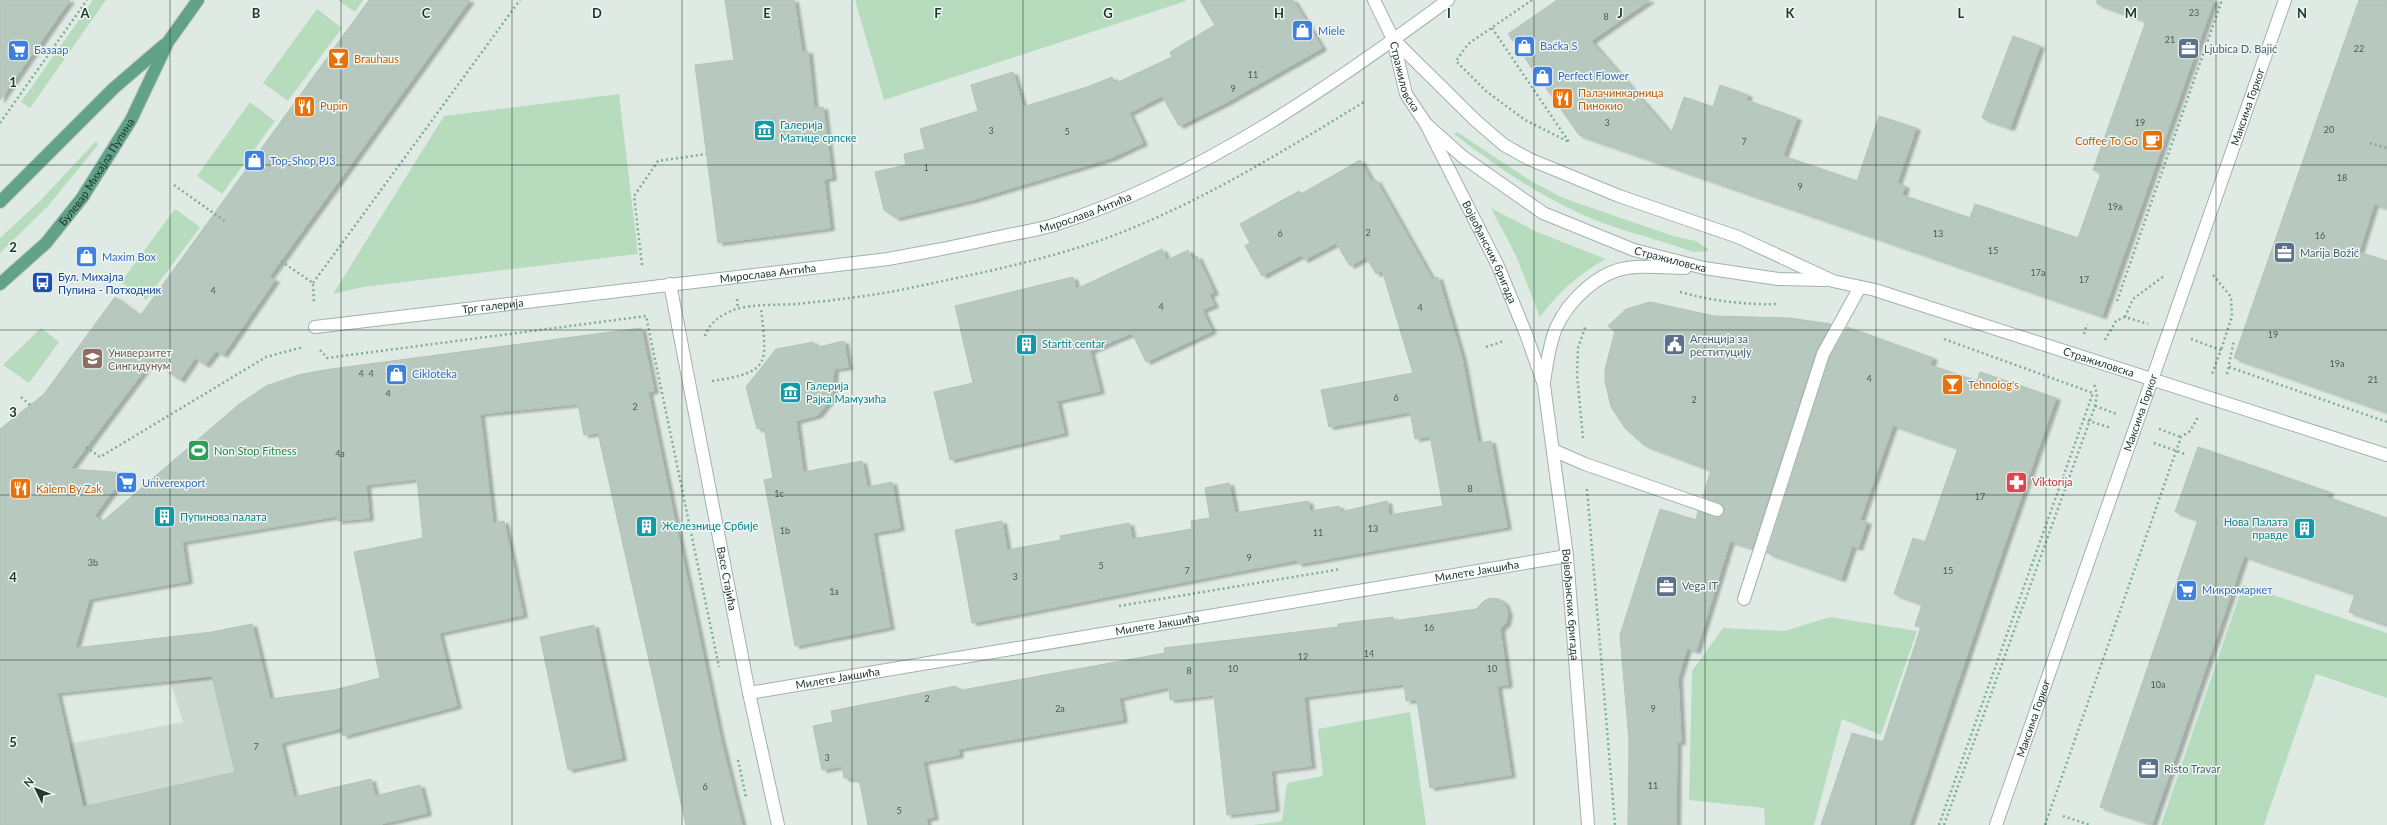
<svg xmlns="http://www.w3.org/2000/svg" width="2387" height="825" viewBox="0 0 2387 825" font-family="Lato,sans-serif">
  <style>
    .built { fill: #cddad3 }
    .green { fill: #b7dcbd }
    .building { fill: #b7c8bf; stroke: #b1c4ba; fill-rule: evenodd; filter: url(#shadow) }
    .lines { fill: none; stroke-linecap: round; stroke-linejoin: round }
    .minor-casing { stroke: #a2b2aa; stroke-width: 14 }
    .major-casing { stroke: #bcc4c1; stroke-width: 14 }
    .path { stroke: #7eae9b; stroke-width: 2.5; stroke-dasharray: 2 3; stroke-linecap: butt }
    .minor { stroke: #fff; stroke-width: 12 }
    .major { stroke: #62a18a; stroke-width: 12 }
    .grid { fill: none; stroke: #203a30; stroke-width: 1; stroke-opacity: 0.55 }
    .labels { text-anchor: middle; stroke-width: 3; stroke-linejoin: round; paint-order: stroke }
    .number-label { font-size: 9px; fill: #465e54 }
    .shop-label { font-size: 11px; fill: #366cbe; stroke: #eff7f2; text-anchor: start }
    .service-label { font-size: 11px; fill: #4e5e75; stroke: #eff7f2; text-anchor: start }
    .food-label { font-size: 11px; fill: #c56008; stroke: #eff7f2; text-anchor: start }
    .street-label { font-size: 11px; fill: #203a30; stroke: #eff7f2 }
    .culture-label { font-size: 11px; fill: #0d838f; stroke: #eff7f2; text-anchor: start }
    .transit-label { font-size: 11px; fill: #164399; stroke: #eff7f2; text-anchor: start }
    .education-label { font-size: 11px; fill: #785e54; stroke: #eff7f2; text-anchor: start }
    .leisure-label { font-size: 11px; fill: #27864d; stroke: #eff7f2; text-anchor: start }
    .health-label { font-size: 11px; fill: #be3a42; stroke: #eff7f2; text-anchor: start }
    .grid-label { font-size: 13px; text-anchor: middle; font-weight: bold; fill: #203a30; stroke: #eff7f2; stroke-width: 3; stroke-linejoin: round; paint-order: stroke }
  </style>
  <defs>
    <filter id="shadow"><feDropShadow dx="4.5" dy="2.5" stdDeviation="1" flood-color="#0004"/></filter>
  </defs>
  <rect width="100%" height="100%" fill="#dfeae4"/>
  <polygon class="built" points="252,624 301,825 0,825 68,744 183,722 170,681 212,676 217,655 212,632"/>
  <g class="green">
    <polygon points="93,0 106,0 30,108 21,102"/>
    <polygon points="338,0 363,0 355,12"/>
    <polygon points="855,0 1185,0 1186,1 884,100"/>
    <polygon points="317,9 342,28 288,101 263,83"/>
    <polygon points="619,94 638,254 363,287 333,294 444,116"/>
    <polygon points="250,102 275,121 222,194 197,176"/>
    <path d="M1457,132L1531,181L1563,198L1673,236L1696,241L1708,249V251L1693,252C1664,241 1633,234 1603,223C1548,202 1501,170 1454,134Z"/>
    <polygon points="96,141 98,145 48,206 0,253 0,238 41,200"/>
    <path d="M1491,208L1537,232L1606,259C1578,274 1559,292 1540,317L1516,256Z"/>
    <polygon points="175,209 200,227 146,300 121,282"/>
    <polygon points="41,328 59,342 29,383 3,365"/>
    <polygon points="2243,585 2387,633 2387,698 2316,674 2264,825 2161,825"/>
    <polygon points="1830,617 1917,631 1881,735 1842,719 1814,825 1765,825 1764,808 1689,800 1692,671 1723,628 1784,631"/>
    <polygon points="1410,712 1426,825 1253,825 1282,821 1287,783 1323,776 1318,729"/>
  </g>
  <g class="building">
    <polygon points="0,0 70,0 0,100"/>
    <path d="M369,0H470L269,277L275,280L223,355L216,351L205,365L195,358L180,380L152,360L70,469L126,473L95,515L102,522L238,405L266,386L298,375L324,370L641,328L654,391L648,392L720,737L742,825H686L598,433L584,435L578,404L480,414L493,523L504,521L523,615L439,633L457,706L343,736L342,728L281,743L294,797L371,779L375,796L420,785L427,813L377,825H0V429L44,394L115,297L140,316ZM417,479L423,538L354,552L380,678L334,690L270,699L252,624L212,632L75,648L89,599L188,581L182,542L338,516V521L369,518L366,485ZM212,676L235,772L83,807L57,693Z"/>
    <polygon points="725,0 794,0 802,52 808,51 814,108 823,107 832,178 824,179 830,228 718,243 695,65 734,60"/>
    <polygon points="1200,0 1293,0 1322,48 1227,102 1179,126 1162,96 1129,113 1143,143 1111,158 972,200 896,218 884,210 875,172 906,165 904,154 925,149 920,129 978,111 971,85 1013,72 1023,107 1090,86 1112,77 1116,83 1172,57 1170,52 1215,25"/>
    <polygon points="1557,0 1650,0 1591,41 1671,134 1684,97 1713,107 1720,85 1748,95 1746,100 1797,118 1783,156 1857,181 1879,116 1916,128 1897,183 1905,186 1902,195 1970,218 1975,204 2078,238 2101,173 2093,170 2146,21 2097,4 2097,0 2214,0 2102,316 1579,135 1508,34"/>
    <polygon points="2359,0 2387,0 2387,208 2374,204 2359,252 2387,261 2387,412 2234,358"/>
    <polygon points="2013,36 2040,46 2010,128 1982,118"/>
    <polygon points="1360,160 1372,182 1376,180 1432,279 1438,277 1462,358 1478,443 1491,441 1507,527 1298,564 1297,560 972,623 955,530 1002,521 1007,550 1061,540 1060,536 1129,523 1132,539 1192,529 1191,521 1210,518 1205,488 1229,483 1235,513 1308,501 1310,511 1339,506 1340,512 1387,501 1389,515 1443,506 1430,436 1415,439 1410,412 1329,427 1321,390 1413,373 1382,270 1376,274 1366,257 1350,266 1336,243 1304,260 1301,255 1262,276 1245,246 1250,243 1240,224 1299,191 1301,194"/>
    <polygon points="1162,249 1167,260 1188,250 1192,259 1197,256 1214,292 1209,295 1214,305 1202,310 1212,331 1146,362 1132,333 1090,351 1100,391 1057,401 1064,433 950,460 934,392 973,383 955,306 1073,277 1076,289"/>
    <polygon points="1650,302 1714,316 1789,318 1831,324 1816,352 1752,548 1730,541 1696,651 1687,648 1678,678 1681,742 1677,742 1676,825 1628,825 1629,741 1620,635 1660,509 1696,520 1698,511 1718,517 1722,515 1724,509 1720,503 1703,497 1711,470 1644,445 1625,428 1611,407 1605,381 1605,369 1615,331 1608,326 1626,309"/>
    <polygon points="1847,327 1933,358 1930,365 1977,381 1980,372 2056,398 2004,546 1909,825 1821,825 1852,733 1883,742 1921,627 1915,626 1922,604 1894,594 1913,538 1925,542 1958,448 1893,425 1860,520 1867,522 1858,548 1852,546 1841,579 1767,553 1830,357"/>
    <polygon points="844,341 848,367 834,369 832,397 818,415 796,421 803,472 862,461 867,487 892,482 900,528 873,533 890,627 795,646 764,480 773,478 764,428 757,429 746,387 776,349 814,342 814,348"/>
    <polygon points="2198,447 2329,492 2327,497 2387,518 2387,625 2349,612 2355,594 2244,556 2152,824 2100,807 2198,520 2175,512"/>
    <polygon points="1490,598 1499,599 1504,603 1508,613 1506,623 1500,629 1508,685 1497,686 1511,775 1430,788 1417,700 1406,701 1404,684 1304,697 1311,766 1271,771 1275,809 1227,815 1214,695 1170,700 1169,687 1119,698 1123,720 958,749 959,755 923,762 934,817 926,819 927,825 868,825 859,779 844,778 842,766 822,770 813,726 833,722 831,711 956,686 957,691 1165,653 1164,648 1338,627 1338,624 1393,617 1393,621 1476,609 1484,601"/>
    <polygon points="594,625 622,758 568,770 540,637"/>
  </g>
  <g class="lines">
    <defs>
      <g id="minor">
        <path id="s1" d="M1374,0L1393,39L1406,94L1426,124L1463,157L1543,213L1634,250L1704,268L1778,279L1826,280"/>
        <path id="s2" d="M1393,39L1475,120L1504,145L1529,159L1619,196L1738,237L1833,281L1875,290L2387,455"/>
        <path id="s3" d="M1426,124L1498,266L1526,334L1544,385L1567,556L1588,825"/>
        <path id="s4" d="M670,284L749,693L778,825"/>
        <path id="s5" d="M315,327L888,259C928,252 968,244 1008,235C1024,232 1042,229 1057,224C1201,177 1327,89 1448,0"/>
        <path d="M1544,382C1547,363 1549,345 1556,328C1568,301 1598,272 1627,268C1646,265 1666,268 1685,268"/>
        <polyline points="1553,450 1585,464 1717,510"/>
        <polyline points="1744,599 1823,354 1860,287"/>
        <path id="s6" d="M749,693L1567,556"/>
        <path id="s7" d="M1996,825L2285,0"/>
      </g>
      <g id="major">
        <polyline points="0,202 114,88 164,45"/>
        <path id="s8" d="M0,284L46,243L82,198L131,120L168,42L198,0"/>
      </g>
    </defs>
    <use href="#minor" class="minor-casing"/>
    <use href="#major" class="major-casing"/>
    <g class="path">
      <polyline points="1532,0 1468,44 1456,61 1486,91 1525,120 1569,142"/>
      <polyline points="1492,28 1569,142"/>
      <polyline points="0,123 87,0"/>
      <polyline points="2370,143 2387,148"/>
      <polyline points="174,185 226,222"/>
      <polyline points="281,261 313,283 314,303"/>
      <polyline points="642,265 634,196 658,161 706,154"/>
      <polyline points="2213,275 2231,297 2232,316 2221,350"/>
      <polyline points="313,283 520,0"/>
      <path d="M1680,292C1713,301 1744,305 1778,304"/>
      <polyline points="737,299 738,309"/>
      <polyline points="2117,301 2222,0"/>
      <polyline points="2125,317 2133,299 2164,276"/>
      <polyline points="2084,334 2087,324"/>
      <path d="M705,336C709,322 723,314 736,309C754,304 778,305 797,304C835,300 872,296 910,288C975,274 1042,261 1104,239C1197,205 1280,153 1364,102"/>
      <polyline points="2191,339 2221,350 2212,374"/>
      <polyline points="2105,340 2116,321 2125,317 2148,324"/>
      <polyline points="1486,347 1504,341"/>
      <polyline points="320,350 327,358 646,316 719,667"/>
      <polyline points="2229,367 2387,422"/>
      <polyline points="2227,374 2234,340"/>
      <path d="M712,381C774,372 766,362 761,307"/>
      <polyline points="21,397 30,405"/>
      <polyline points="2095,406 2117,414"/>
      <polyline points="2083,419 2111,428"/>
      <polyline points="2159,429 2181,437"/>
      <polyline points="1583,438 1577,375 1578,348 1586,325"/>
      <polyline points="2154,443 2185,454"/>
      <polyline points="86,447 100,457 266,357 303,347"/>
      <polyline points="1587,489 1615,825"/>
      <polyline points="1119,606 1341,569"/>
      <polyline points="738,760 746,797"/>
      <polyline points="2063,816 2090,825"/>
      <polyline points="1939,825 2093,393 1941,338"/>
      <polyline points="1944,825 2095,406 2097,394 2094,384"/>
      <polyline points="2045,825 2181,437 2190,431 2198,417"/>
    </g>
    <use href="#minor" class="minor"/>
    <use href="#major" class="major"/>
  </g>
  <path class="grid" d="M170,0V825M341,0V825M512,0V825M682,0V825M852,0V825M1023,0V825M1194,0V825M1364,0V825M1534,0V825M1705,0V825M1876,0V825M2046,0V825M2216,0V825M0,165H2387M0,330H2387M0,495H2387M0,660H2387"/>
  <defs>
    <symbol id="shop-square" viewBox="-11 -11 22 22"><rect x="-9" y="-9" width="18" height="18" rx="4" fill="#3f7fe0" stroke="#eff7f2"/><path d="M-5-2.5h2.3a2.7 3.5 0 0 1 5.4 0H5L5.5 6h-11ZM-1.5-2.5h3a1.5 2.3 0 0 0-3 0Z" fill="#fff"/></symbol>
    <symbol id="office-square" viewBox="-11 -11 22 22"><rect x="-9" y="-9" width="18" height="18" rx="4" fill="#5c6f8a" stroke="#eff7f2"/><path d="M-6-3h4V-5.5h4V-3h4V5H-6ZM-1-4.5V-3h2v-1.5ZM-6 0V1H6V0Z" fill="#fff"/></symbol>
    <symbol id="supermarket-square" viewBox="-11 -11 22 22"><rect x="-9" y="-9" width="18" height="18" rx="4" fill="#3f7fe0" stroke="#eff7f2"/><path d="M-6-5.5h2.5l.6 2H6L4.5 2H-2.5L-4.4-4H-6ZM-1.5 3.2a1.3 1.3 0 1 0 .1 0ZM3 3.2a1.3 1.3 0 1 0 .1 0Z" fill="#fff"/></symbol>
    <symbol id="bar-square" viewBox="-11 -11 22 22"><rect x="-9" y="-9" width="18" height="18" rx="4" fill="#e8710a" stroke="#eff7f2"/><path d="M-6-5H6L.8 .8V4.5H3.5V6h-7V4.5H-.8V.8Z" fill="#fff"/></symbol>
    <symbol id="restaurant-square" viewBox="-11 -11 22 22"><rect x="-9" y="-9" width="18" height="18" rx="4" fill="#e8710a" stroke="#eff7f2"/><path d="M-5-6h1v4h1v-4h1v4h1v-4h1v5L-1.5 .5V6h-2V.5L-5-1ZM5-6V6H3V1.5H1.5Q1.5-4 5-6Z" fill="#fff"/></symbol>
    <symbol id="museum-square" viewBox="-11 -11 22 22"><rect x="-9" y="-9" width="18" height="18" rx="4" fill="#0f9aa8" stroke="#eff7f2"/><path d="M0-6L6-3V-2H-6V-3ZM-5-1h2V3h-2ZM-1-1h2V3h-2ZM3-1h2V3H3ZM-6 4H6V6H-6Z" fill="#fff"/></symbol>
    <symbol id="cafe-square" viewBox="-11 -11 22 22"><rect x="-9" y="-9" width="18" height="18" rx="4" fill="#e8710a" stroke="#eff7f2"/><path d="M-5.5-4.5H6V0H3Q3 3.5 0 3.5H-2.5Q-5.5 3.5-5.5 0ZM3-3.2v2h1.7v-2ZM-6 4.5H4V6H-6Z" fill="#fff"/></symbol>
    <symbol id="bus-square" viewBox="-11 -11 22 22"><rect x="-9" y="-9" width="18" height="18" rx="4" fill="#1a4fb4" stroke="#eff7f2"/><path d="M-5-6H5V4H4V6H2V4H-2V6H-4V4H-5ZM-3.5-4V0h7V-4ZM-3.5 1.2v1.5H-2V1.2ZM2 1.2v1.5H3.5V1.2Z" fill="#fff"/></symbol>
    <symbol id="building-square" viewBox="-11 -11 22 22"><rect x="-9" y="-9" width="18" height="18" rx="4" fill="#0f9aa8" stroke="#eff7f2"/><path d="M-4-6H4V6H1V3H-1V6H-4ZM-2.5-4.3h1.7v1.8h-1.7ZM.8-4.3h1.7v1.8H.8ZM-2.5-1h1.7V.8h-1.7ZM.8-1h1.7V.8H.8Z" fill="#fff"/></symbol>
    <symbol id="civic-square" viewBox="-11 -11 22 22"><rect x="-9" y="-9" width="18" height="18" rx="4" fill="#5c6f8a" stroke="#eff7f2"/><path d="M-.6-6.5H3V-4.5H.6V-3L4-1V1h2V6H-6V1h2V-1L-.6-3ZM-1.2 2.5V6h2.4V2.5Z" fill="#fff"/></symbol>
    <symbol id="university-square" viewBox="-11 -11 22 22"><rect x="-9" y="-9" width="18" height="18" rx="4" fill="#8d6e63" stroke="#eff7f2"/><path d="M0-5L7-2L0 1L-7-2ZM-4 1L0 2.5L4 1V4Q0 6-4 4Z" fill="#fff"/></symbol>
    <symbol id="stadium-square" viewBox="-11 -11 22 22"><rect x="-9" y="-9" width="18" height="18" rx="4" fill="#2e9e5b" stroke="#eff7f2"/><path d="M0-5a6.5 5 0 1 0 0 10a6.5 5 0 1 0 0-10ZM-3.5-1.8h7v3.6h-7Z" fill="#fff"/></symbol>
    <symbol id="pharmacy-square" viewBox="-11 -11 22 22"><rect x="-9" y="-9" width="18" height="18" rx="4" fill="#e0444e" stroke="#eff7f2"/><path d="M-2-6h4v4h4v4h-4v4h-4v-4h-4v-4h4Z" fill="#fff"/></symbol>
  </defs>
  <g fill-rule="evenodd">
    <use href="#shop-square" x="1290" y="18" width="25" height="25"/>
    <use href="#shop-square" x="1512" y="34" width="25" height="25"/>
    <use href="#office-square" x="2176" y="36" width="25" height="25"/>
    <use href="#supermarket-square" x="6" y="38" width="25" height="25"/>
    <use href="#bar-square" x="326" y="46" width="25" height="25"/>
    <use href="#shop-square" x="1530" y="64" width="25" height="25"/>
    <use href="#restaurant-square" x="1550" y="86" width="25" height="25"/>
    <use href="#restaurant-square" x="292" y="94" width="25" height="25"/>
    <use href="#museum-square" x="752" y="118" width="25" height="25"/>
    <use href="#cafe-square" x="2140" y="128" width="25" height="25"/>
    <use href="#shop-square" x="242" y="148" width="25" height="25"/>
    <use href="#office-square" x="2272" y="240" width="25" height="25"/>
    <use href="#shop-square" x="74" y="244" width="25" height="25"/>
    <use href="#bus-square" x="30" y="270" width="25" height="25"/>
    <use href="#building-square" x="1014" y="332" width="25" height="25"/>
    <use href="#civic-square" x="1662" y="332" width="25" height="25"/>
    <use href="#university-square" x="80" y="346" width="25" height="25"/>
    <use href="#shop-square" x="384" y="362" width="25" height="25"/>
    <use href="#bar-square" x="1940" y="372" width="25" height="25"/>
    <use href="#museum-square" x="778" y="380" width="25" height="25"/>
    <use href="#stadium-square" x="186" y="438" width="25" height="25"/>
    <use href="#pharmacy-square" x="2004" y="470" width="25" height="25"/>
    <use href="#supermarket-square" x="114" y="470" width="25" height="25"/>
    <use href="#restaurant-square" x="8" y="476" width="25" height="25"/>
    <use href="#building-square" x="152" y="504" width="25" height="25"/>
    <use href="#building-square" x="634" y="514" width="25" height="25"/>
    <use href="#building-square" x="2292" y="516" width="25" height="25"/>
    <use href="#office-square" x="1654" y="574" width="25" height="25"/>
    <use href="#supermarket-square" x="2174" y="578" width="25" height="25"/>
    <use href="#office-square" x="2136" y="756" width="25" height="25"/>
  </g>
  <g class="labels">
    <g class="number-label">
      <text x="2194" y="16">23</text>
      <text x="1606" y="20">8</text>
      <text x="2170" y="43">21</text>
      <text x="2359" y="52">22</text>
      <text x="1253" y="78">11</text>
      <text x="1233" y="92">9</text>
      <text x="1607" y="126">3</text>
      <text x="2140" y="126">19</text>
      <text x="2329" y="133">20</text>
      <text x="991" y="134">3</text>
      <text x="1067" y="135">5</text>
      <text x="1744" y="145">7</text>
      <text x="926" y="171">1</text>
      <text x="2342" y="181">18</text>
      <text x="1800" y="190">9</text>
      <text x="2115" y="210">19a</text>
      <text x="1368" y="236">2</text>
      <text x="1280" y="237">6</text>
      <text x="1938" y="237">13</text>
      <text x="2320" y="239">16</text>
      <text x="1993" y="254">15</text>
      <text x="2038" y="276">17a</text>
      <text x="2084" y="283">17</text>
      <text x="213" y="294">4</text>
      <text x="1161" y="310">4</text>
      <text x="1420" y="311">4</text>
      <text x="2273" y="338">19</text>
      <text x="2337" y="367">19a</text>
      <text x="361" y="377">4</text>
      <text x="371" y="377">4</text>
      <text x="1869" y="382">4</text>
      <text x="2373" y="383">21</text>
      <text x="388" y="397">4</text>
      <text x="1396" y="401">6</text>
      <text x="1694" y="403">2</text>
      <text x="635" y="410">2</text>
      <text x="340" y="457">4a</text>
      <text x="1470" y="492">8</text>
      <text x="779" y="497">1c</text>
      <text x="1980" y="500">17</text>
      <text x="1373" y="532">13</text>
      <text x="785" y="534">1b</text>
      <text x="1318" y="536">11</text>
      <text x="1249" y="561">9</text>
      <text x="93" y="566">3b</text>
      <text x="1101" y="569">5</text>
      <text x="1187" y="574">7</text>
      <text x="1948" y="574">15</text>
      <text x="1015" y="580">3</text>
      <text x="834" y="595">1a</text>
      <text x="1429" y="631">16</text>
      <text x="1369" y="657">14</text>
      <text x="1303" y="660">12</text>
      <text x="1233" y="672">10</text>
      <text x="1492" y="672">10</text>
      <text x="1189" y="674">8</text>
      <text x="2158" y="688">10a</text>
      <text x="927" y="702">2</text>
      <text x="1060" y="712">2a</text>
      <text x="1653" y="712">9</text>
      <text x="256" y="750">7</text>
      <text x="827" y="761">3</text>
      <text x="1653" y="789">11</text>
      <text x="705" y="790">6</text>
      <text x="899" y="814">5</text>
    </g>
    <g class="shop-label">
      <text x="1318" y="35">Miele</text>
      <text x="1540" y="50">Bačka S</text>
      <text x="34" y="54">Базаар</text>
      <text x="1558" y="80">Perfect Flower</text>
      <text x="270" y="165">Top-Shop PJ3</text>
      <text x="102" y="261">Maxim Box</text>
      <text x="412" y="378">Cikloteka</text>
      <text x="142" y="487">Univerexport</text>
      <text x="2202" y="594">Микромаркет</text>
    </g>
    <g class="service-label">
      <text x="2204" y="53">Ljubica D. Bajić</text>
      <text x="2300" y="257">Marija Božić</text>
      <text x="1690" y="343">Агенција за<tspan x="1690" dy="13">реституцију</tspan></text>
      <text x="1682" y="590">Vega IT</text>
      <text x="2164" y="773">Risto Travar</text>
    </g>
    <g class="food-label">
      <text x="354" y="63">Brauhaus</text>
      <text x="1578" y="97">Палачинкарница<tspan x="1578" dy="13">Пинокио</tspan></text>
      <text x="320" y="110">Pupin</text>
      <text x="2138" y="145" text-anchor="end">Coffee To Go</text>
      <text x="1968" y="389">Tehnolog's</text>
      <text x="36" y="493">Kalem By Zak</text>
    </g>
    <g class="street-label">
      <text dy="4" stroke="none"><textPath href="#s1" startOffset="83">Стражиловска</textPath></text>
      <text dy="4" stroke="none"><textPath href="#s7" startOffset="761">Максима Горког</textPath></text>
      <text dy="4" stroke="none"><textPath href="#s8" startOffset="149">Булевар Михајла Пупина</textPath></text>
      <text dy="4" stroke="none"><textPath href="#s5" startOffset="780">Мирослава Антића</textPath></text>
      <text dy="4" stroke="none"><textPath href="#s3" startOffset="143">Војвођанских бригада</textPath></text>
      <text dy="4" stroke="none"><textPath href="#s1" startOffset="419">Стражиловска</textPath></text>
      <text dy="4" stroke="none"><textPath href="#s5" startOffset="456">Мирослава Антића</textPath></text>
      <text dy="4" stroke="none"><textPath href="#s5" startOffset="179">Трг галерија</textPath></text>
      <text dy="4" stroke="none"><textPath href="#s2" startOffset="788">Стражиловска</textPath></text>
      <text dy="4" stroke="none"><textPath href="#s7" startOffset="437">Максима Горког</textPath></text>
      <text dy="4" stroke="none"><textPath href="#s6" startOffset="738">Милете Јакшића</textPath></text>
      <text dy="4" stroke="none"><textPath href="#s4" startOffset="300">Васе Стајића</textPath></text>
      <text dy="4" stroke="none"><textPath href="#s3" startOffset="508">Војвођанских бригада</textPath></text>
      <text dy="4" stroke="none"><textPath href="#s6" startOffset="414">Милете Јакшића</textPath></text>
      <text dy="4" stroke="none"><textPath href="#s6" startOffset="90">Милете Јакшића</textPath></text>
      <text dy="4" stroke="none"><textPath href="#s7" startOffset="113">Максима Горког</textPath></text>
    </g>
    <g class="culture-label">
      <text x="780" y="129">Галерија<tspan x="780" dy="13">Матице српске</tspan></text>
      <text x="1042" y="348">Startit centar</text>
      <text x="806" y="390">Галерија<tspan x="806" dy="13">Рајка Мамузића</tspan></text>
      <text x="180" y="521">Пупинова палата</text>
      <text x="2288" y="526" text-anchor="end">Нова Палата<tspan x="2288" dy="13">правде</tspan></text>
      <text x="662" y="530">Железнице Србије</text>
    </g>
    <g class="transit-label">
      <text x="58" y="281">Бул. Михајла<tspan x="58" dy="13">Пупина - Потходник</tspan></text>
    </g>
    <g class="education-label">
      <text x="108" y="357">Универзитет<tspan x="108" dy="13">Сингидунум</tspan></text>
    </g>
    <g class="leisure-label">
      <text x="214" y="455">Non Stop Fitness</text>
    </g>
    <g class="health-label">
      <text x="2032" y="486">Viktorija</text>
    </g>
  </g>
  <g class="grid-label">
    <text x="85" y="18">A</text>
    <text x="256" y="18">B</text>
    <text x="426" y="18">C</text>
    <text x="597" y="18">D</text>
    <text x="767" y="18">E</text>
    <text x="938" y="18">F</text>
    <text x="1108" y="18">G</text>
    <text x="1279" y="18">H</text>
    <text x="1449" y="18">I</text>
    <text x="1620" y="18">J</text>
    <text x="1790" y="18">K</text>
    <text x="1961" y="18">L</text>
    <text x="2131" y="18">M</text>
    <text x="2302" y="18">N</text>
    <text x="13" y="87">1</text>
    <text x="13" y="252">2</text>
    <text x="13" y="417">3</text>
    <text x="13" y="582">4</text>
    <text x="13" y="747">5</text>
  </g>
  <g transform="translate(36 789) rotate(313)" stroke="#eff7f2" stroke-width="3" paint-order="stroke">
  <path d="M0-3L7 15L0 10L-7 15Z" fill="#203a30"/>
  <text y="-6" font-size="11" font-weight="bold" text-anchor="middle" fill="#203a30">N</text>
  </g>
</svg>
